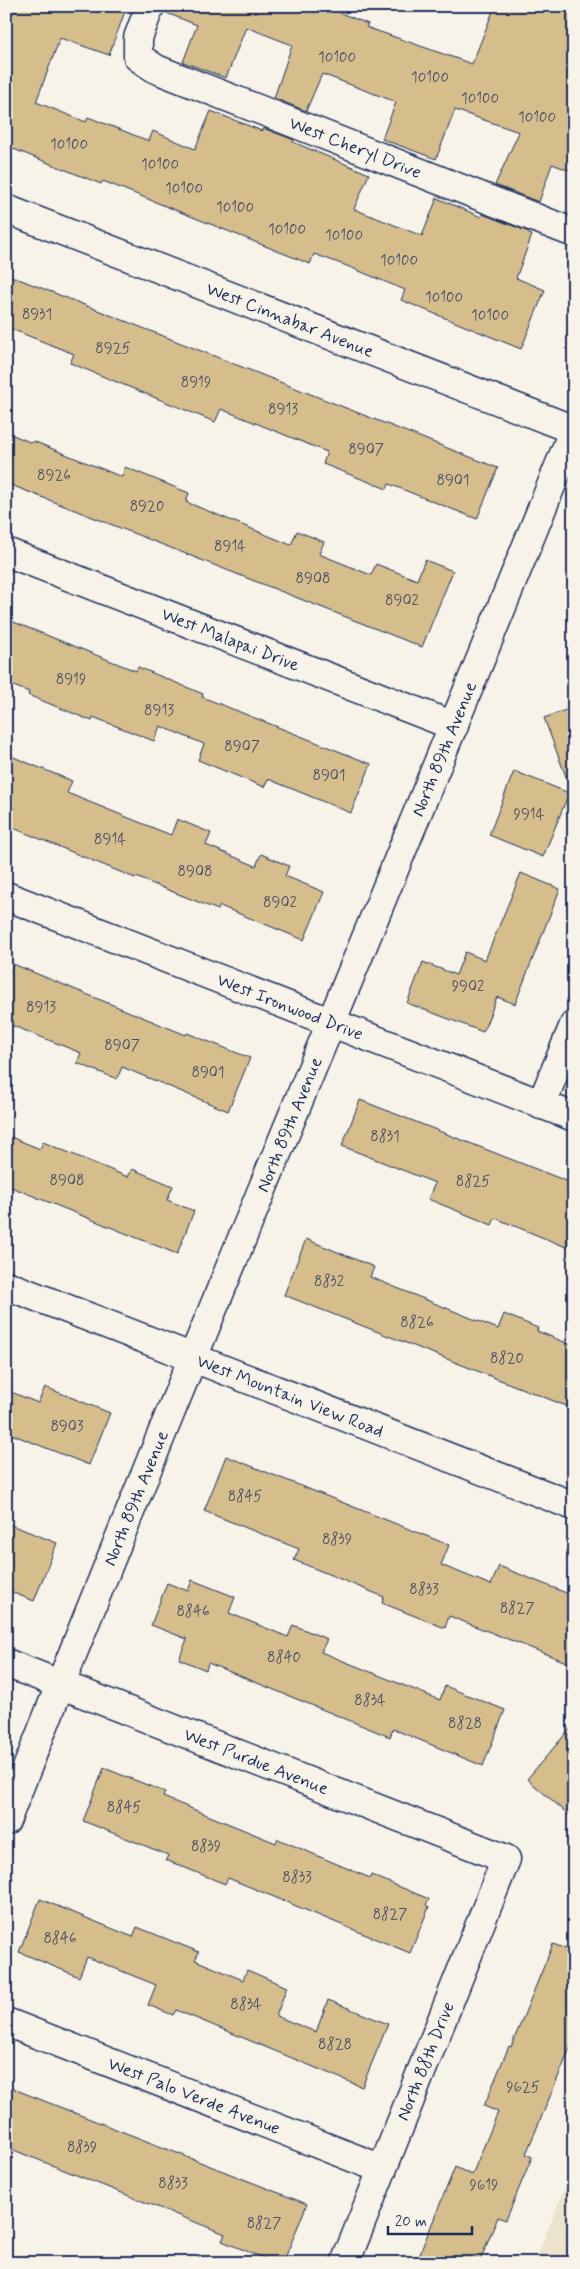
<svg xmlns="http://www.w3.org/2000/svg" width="580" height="2269" viewBox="0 0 580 2269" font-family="Mynerve,sans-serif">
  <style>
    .built { fill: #ede3cc }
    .building { fill: #d5bd8c; stroke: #1b2f5e }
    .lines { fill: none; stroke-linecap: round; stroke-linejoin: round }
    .street-casing { stroke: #1b2f5e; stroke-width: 31 }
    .secondary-casing { stroke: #1b2f5e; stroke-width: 31 }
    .street { stroke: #f7f3e8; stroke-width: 28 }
    .secondary { stroke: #f7f3e8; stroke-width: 28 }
    .labels { text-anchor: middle; stroke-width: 4; stroke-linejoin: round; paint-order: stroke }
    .number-label { font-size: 15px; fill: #4a526a }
    .street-label { font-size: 18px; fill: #1b2f5e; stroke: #f7f3e8 }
  </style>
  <rect width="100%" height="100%" fill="#f7f3e8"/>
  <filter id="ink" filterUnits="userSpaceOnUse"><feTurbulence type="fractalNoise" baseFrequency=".02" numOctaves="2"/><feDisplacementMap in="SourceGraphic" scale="10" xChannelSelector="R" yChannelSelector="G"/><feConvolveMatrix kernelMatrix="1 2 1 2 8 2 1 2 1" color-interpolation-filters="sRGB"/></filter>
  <g filter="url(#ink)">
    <polygon class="built" points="574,2166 574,2263 534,2263"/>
    <g class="building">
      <polygon points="16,6 127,6 109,55 60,38 36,102 86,122 88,117 149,141 153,131 195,149 211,111 262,131 263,128 294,140 293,142 369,174 354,209 422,236 437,198 481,217 482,214 529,232 529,234 532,235 516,278 545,290 521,349 401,300 405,290 347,266 314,254 310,264 103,181 101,184 6,146 6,32"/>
      <polygon points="165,6 323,6 368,24 366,27 472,64 495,6 574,6 574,172 552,164 539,202 495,185 519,132 455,110 436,159 382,139 396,102 322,74 306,111 274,98 292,45 246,27 226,78 183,62 197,25 164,12"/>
      <polygon points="6,274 498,468 477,519 389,484 387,489 323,464 327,452 221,409 215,422 70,363 74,354 6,327"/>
      <polygon points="6,432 32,443 33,441 122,477 125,467 189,493 186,502 291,545 297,531 324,542 319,554 371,575 376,564 417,580 425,560 453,571 422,647 6,483"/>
      <polygon points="6,619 136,671 138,667 203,694 202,697 371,764 351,813 268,779 264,787 198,760 204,744 160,726 154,741 93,717 92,721 28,695 29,692 6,683"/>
      <polygon points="574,707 574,790 571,790 544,718"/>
      <polygon points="6,754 72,781 67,793 171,835 177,819 211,833 206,845 256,866 261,854 289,866 285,876 324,892 304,940 220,906 218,910 136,877 135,878 6,825"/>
      <polygon points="514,771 569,793 543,857 489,835"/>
      <polygon points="521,873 560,889 515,1004 497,997 483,1032 407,1003 423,962 456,975 465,952 485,960"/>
      <polygon points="13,964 186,1035 187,1033 250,1058 228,1111 122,1067 117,1079 77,1063 81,1053 6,1023 6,982"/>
      <polygon points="360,1100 574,1184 574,1228 566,1247 495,1218 492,1225 428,1199 435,1183 342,1146"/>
      <polygon points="6,1135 40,1149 43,1142 128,1177 132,1169 173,1186 167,1200 194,1211 177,1254 6,1185"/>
      <polygon points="306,1239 374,1267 370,1277 498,1329 504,1314 538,1328 537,1331 574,1346 574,1409 284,1295"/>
      <polygon points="45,1387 110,1413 89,1465 6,1432 6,1390 38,1403"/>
      <polygon points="226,1456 449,1545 441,1565 491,1585 499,1566 574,1596 574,1665 449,1616 445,1628 382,1603 384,1597 294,1560 299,1549 204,1511"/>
      <polygon points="6,1523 57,1543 34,1601 6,1590"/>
      <polygon points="192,1580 235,1597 229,1613 288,1637 293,1625 327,1639 321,1652 440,1700 445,1686 505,1710 483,1766 393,1729 390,1737 208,1663 206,1670 179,1659 187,1639 151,1625 167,1583 188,1591"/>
      <polygon points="574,1724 574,1819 527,1779"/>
      <polygon points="104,1768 165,1792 163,1797 276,1843 278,1839 370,1878 371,1875 429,1899 426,1905 429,1907 410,1953 228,1878 225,1884 166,1860 168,1855 83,1821"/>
      <polygon points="40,1899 133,1937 137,1927 199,1952 195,1960 243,1980 247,1970 287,1987 276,2016 316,2032 328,2000 388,2024 362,2087 176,2010 173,2015 148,2005 156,1985 87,1957 79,1977 19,1952"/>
      <polygon points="553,1944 574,1952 574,2039 526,2154 532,2157 506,2220 498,2217 479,2263 416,2263 455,2167 472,2175 498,2112 484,2106 509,2046 511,2047"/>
      <polygon points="6,2086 307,2204 283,2263 276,2263 222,2241 225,2234 6,2147"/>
    </g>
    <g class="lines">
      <defs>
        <g id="street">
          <path id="s1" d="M150,6L138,38V57L156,69L574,233"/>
          <path id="s2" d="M6,209L574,430"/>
          <path id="s3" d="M6,552L454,726"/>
          <path id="s4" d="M6,896L574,1117"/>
          <polyline points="541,1105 574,1025"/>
          <path id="s5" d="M6,1663L506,1859L345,2263"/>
          <path id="s6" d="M6,1821C190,1355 387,894 574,429"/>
          <path id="s7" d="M6,2022L382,2169"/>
        </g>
        <g id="secondary">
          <path id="s8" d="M6,1285L574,1506"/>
        </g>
      </defs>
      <use href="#street" class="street-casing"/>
      <use href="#secondary" class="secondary-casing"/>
      <use href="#street" class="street"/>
      <use href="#secondary" class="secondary"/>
    </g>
  </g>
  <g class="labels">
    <g class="number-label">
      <text x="337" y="62">10100</text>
      <text x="430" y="82">10100</text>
      <text x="480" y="103">10100</text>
      <text x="537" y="122">10100</text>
      <text x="69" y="149">10100</text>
      <text x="160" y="169">10100</text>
      <text x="184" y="193">10100</text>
      <text x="235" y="212">10100</text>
      <text x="287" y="234">10100</text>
      <text x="344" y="240">10100</text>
      <text x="399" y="265">10100</text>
      <text x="444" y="302">10100</text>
      <text x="37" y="319">8931</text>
      <text x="490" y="320">10100</text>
      <text x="113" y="353">8925</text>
      <text x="196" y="387">8919</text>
      <text x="283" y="414">8913</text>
      <text x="366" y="454">8907</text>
      <text x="54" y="480">8926</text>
      <text x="453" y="485">8901</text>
      <text x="147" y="511">8920</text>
      <text x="230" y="551">8914</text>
      <text x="313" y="583">8908</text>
      <text x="402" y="605">8902</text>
      <text x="71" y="684">8919</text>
      <text x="159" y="715">8913</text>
      <text x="242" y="751">8907</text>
      <text x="329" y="780">8901</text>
      <text x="529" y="819">9914</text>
      <text x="110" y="844">8914</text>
      <text x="195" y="876">8908</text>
      <text x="280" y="907">8902</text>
      <text x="468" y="991">9902</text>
      <text x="41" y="1012">8913</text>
      <text x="122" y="1050">8907</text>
      <text x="208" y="1077">8901</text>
      <text x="385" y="1141">8831</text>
      <text x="67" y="1185">8908</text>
      <text x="473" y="1186">8825</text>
      <text x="329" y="1286">8832</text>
      <text x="417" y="1327">8826</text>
      <text x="507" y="1363">8820</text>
      <text x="67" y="1431">8903</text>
      <text x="245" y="1501">8845</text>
      <text x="337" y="1544">8839</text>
      <text x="424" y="1594">8833</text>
      <text x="517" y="1613">8827</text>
      <text x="193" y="1616">8846</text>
      <text x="284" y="1662">8840</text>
      <text x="370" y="1705">8834</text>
      <text x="465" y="1728">8828</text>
      <text x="124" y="1812">8845</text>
      <text x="206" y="1851">8839</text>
      <text x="297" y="1882">8833</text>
      <text x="390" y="1919">8827</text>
      <text x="60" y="1943">8846</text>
      <text x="246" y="2009">8834</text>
      <text x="335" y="2049">8828</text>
      <text x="523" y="2092">9625</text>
      <text x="82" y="2152">8839</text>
      <text x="173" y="2188">8833</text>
      <text x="484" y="2190">9619</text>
      <text x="264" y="2228">8827</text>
    </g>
    <g class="street-label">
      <text dy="6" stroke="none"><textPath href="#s1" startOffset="289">West Cheryl Drive</textPath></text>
      <text dy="6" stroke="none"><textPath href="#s2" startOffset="305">West Cinnabar Avenue</textPath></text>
      <text dy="6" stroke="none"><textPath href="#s3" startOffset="241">West Malapai Drive</textPath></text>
      <text dy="6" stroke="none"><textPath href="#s6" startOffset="1158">North 89th Avenue</textPath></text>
      <text dy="6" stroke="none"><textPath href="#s4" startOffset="305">West Ironwood Drive</textPath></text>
      <text dy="6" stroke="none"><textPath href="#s6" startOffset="752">North 89th Avenue</textPath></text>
      <text dy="6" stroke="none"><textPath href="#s8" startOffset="305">West Mountain View Road</textPath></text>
      <text dy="6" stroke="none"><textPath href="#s6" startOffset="348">North 89th Avenue</textPath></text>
      <text dy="6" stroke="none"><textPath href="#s5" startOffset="269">West Purdue Avenue</textPath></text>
      <text transform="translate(425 2061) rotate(-68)" y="6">North 88th Drive</text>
      <text dy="6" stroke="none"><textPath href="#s7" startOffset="202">West Palo Verde Avenue</textPath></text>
    </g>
  </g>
  <rect width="580" height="2269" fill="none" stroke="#f7f3e8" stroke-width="25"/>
  <rect x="12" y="12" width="555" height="2244" fill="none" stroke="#1b2f5e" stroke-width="2" filter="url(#ink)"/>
  <path d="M388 2226v8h84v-8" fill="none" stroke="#1b2f5e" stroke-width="2.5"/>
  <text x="395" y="2226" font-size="15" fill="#1b2f5e" stroke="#f7f3e8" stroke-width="4" paint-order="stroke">20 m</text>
</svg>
